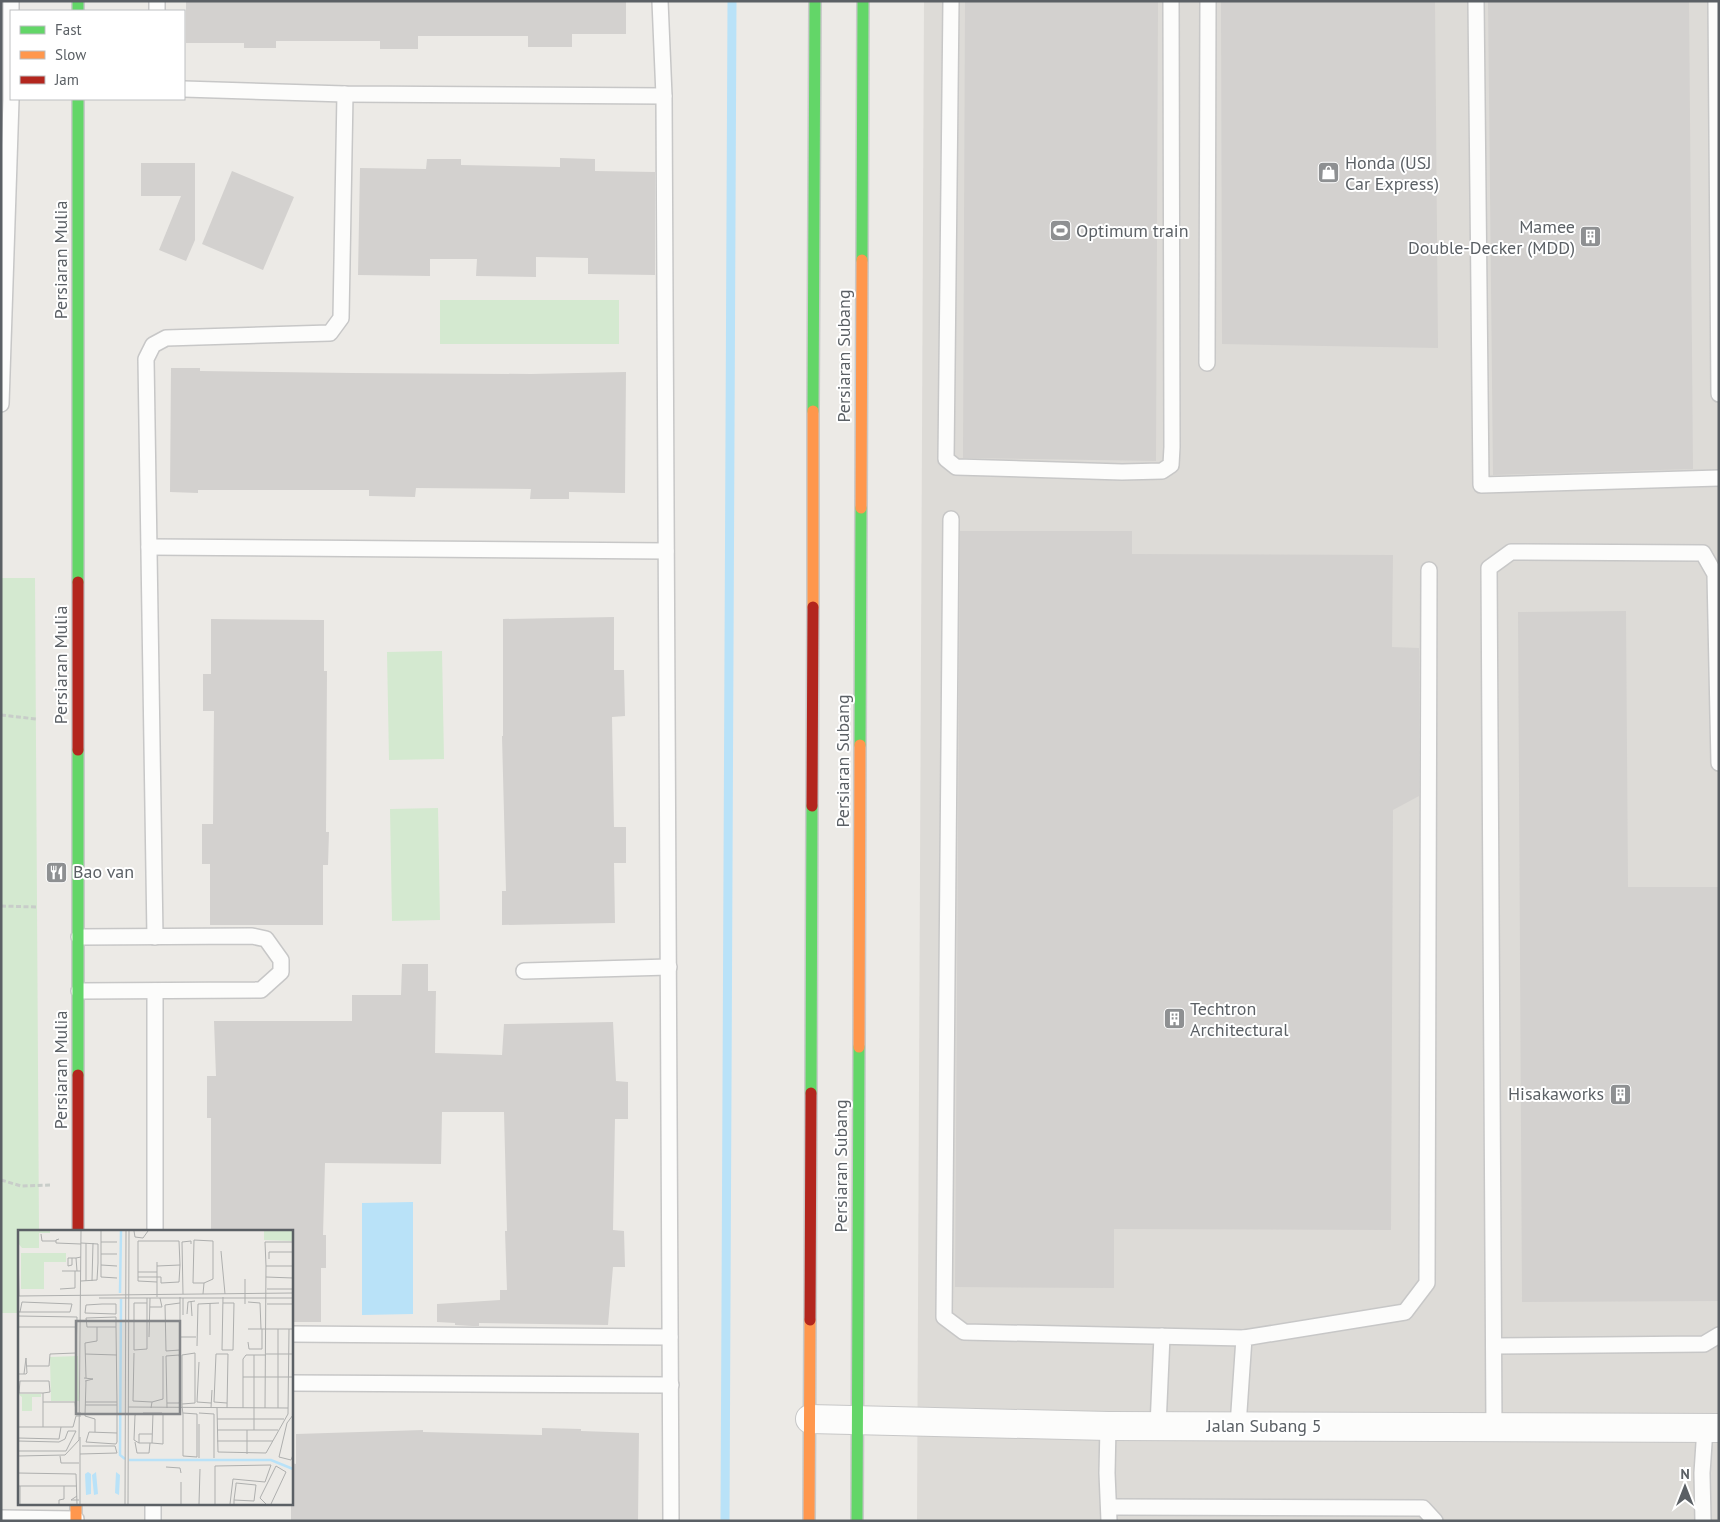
<svg xmlns="http://www.w3.org/2000/svg" width="1720" height="1522" viewBox="0 0 1720 1522" font-family="'PT Sans',sans-serif">
  <style>
    .industrial { fill: #dddbd7 }
    .green { fill: #d4e9d0 }
    .water { fill: #b9e2f8 }
    .lines { fill: none; stroke-linecap: round; stroke-linejoin: round }
    .stream { stroke: #b9e2f8; stroke-width: 9 }
    .building { fill: #d3d1cf }
    .lane-casing { stroke: #c7c7c7; stroke-width: 18 }
    .street-casing { stroke: #c7c7c7; stroke-width: 30 }
    .fast-casing { stroke: #c8c9c9; stroke-width: 14 }
    .slow-casing { stroke: #c8c9c9; stroke-width: 14 }
    .jam-casing { stroke: #c8c9c9; stroke-width: 14 }
    .path { stroke: #c8cdc9; stroke-width: 3; stroke-dasharray: 5 2.5; stroke-linecap: butt }
    .lane { stroke: #fcfcfb; stroke-width: 15 }
    .street { stroke: #fcfcfb; stroke-width: 28 }
    .fast { stroke: #63d668; stroke-width: 11 }
    .slow { stroke: #ff974d; stroke-width: 11 }
    .jam { stroke: #b3261e; stroke-width: 11 }
    .labels { text-anchor: middle; stroke-width: 4; stroke-linejoin: round; paint-order: stroke }
    .poi-label { font-size: 18px; fill: #5b6065; stroke: #fff; text-anchor: start }
    .street-label { font-size: 18px; fill: #5b6065; stroke: #fff }
    .inset-river { fill: none; stroke: #b9e2f8; stroke-width: 2.5 }
    .inset-road { fill: none; stroke: #aeafae; stroke-width: 1 }
    .view { fill: #848689; fill-opacity: 0.15; stroke: #848689; stroke-width: 2.5 }
    .inset-edge { fill: none; stroke: #5b6065; stroke-width: 2.5 }
  </style>
  <rect width="100%" height="100%" fill="#eceae6"/>
  <polygon class="industrial" points="924,1 1719,1 1719,1521 917,1521"/>
  <g class="green">
    <rect x="440" y="300" width="179" height="44"/>
    <polygon points="1,578 35,578 39,1231 19,1231 19,1313 1,1313"/>
    <polygon points="442,651 444,759 389,760 387,652"/>
    <polygon points="438,808 440,920 392,921 390,809"/>
  </g>
  <polygon class="water" points="413,1202 413,1314 362,1315 362,1203"/>
  <g class="lines">
    <polyline class="stream" points="725,1521 732,1"/>
  </g>
  <g class="building">
    <polygon points="186,1 626,1 626,34 572,34 572,47 528,47 528,36 418,36 418,49 380,49 380,41 276,41 276,48 244,48 244,43 186,43"/>
    <polygon points="965,1 1158,1 1156,461 963,458"/>
    <polygon points="1221,1 1435,1 1438,348 1222,344"/>
    <polygon points="1488,1 1689,1 1693,469 1493,475"/>
    <polygon points="560,158 595,159 595,171 655,172 655,275 588,274 588,258 536,257 536,277 476,276 477,259 430,259 430,276 358,275 360,168 426,169 427,159 461,159 461,165 560,167"/>
    <polygon points="141,163 195,163 195,240 186,261 159,250 181,196 141,196"/>
    <polygon points="232,171 294,197 263,270 202,244"/>
    <polygon points="171,368 200,368 200,371 351,373 531,374 626,372 625,493 569,492 569,499 530,499 531,489 416,488 415,497 369,496 369,490 198,490 198,493 170,492"/>
    <polygon points="960,531 1132,531 1132,554 1393,555 1392,647 1419,648 1419,796 1393,810 1391,1230 1114,1229 1114,1288 955,1287"/>
    <polygon points="1626,611 1628,887 1719,887 1719,1301 1522,1302 1518,612"/>
    <polygon points="614,617 614,670 624,670 625,716 612,717 614,827 626,827 626,863 614,863 615,923 502,925 502,891 506,891 502,736 503,736 503,619"/>
    <polygon points="211,619 324,620 324,671 327,671 326,832 329,832 328,865 323,865 323,925 210,925 210,864 202,864 202,824 213,824 214,711 203,711 203,674 211,674"/>
    <polygon points="402,964 428,964 428,991 436,991 435,1053 502,1055 504,1024 613,1022 616,1081 628,1082 628,1119 615,1119 613,1230 624,1231 625,1267 613,1267 608,1325 479,1323 479,1326 472,1326 455,1325 455,1323 437,1322 437,1304 500,1300 500,1290 507,1290 505,1231 507,1231 504,1112 442,1112 441,1164 325,1163 323,1235 326,1235 326,1268 321,1268 321,1322 291,1322 291,1231 211,1231 211,1118 207,1118 207,1076 216,1076 214,1021 352,1021 352,995 401,995"/>
    <polygon points="542,1428 581,1429 581,1431 639,1433 638,1521 291,1521 291,1463 296,1464 296,1434 423,1430 423,1432 542,1435"/>
  </g>
  <g class="lines">
    <defs>
      <g id="lane">
        <polyline points="157,1 157,11"/>
        <polyline points="660,1 664,96 671,1521"/>
        <polyline points="951,1 946,459 956,467 1122,472 1162,471 1171,465 1172,447 1171,1"/>
        <polyline points="1476,1 1481,485 1719,478"/>
        <polyline points="1716,1 1719,394"/>
        <polyline points="184,89 345,94 664,96"/>
        <polyline points="1207,363 1208,1"/>
        <polyline points="1,404 11,100 11,1"/>
        <polyline points="951,519 944,1317 964,1332 1244,1338"/>
        <polyline points="149,547 666,551"/>
        <polyline points="79,937 252,936 266,939 281,960 281,972 261,990 79,991"/>
        <polyline points="155,937 146,359 153,345 166,338 330,333 341,318 345,94"/>
        <polyline points="524,971 669,967"/>
        <polyline points="155,1231 155,991"/>
        <polyline points="291,1334 670,1337"/>
        <polyline points="1494,1346 1704,1344 1719,1335"/>
        <polyline points="291,1383 671,1385"/>
        <polyline points="1108,1426 1107,1473 1109,1521"/>
        <polyline points="1158,1426 1162,1336"/>
        <polyline points="1238,1426 1244,1338 1405,1312 1427,1283 1429,570"/>
        <polyline points="1494,1427 1489,568 1511,552 1703,553 1715,574 1719,763"/>
        <polyline points="1109,1507 1423,1508 1435,1521"/>
        <polyline points="1,1518 76,1519"/>
        <polyline points="153,1521 153,1503"/>
        <polyline points="1703,1521 1702,1473 1705,1428"/>
      </g>
      <polyline id="street" points="810,1419 1108,1426 1719,1428"/>
      <g id="fast">
        <polyline points="78,1 78,11"/>
        <polyline points="78,99 78,582"/>
        <polyline points="862,260 863,1"/>
        <polyline points="813,411 815,1"/>
        <polyline points="860,745 861,508"/>
        <polyline points="78,750 78,1075"/>
        <polyline points="811,1093 812,806"/>
        <polyline points="857,1521 859,1047"/>
      </g>
      <g id="slow">
        <polyline points="861,508 862,260"/>
        <polyline points="813,607 813,411"/>
        <polyline points="859,1047 860,745"/>
        <polyline points="76,1503 76,1521"/>
        <polyline points="809,1521 810,1320"/>
      </g>
      <g id="jam">
        <polyline points="78,582 78,750"/>
        <polyline points="812,806 813,607"/>
        <polyline points="78,1075 78,1231"/>
        <polyline points="810,1320 811,1093"/>
      </g>
    </defs>
    <use href="#lane" class="lane-casing"/>
    <use href="#street" class="street-casing"/>
    <use href="#fast" class="fast-casing"/>
    <use href="#slow" class="slow-casing"/>
    <use href="#jam" class="jam-casing"/>
    <g class="path">
      <polyline points="1,715 36,719"/>
      <polyline points="1,906 36,907"/>
      <polyline points="1,1180 21,1186 50,1185"/>
    </g>
    <use href="#lane" class="lane"/>
    <use href="#street" class="street"/>
    <use href="#fast" class="fast"/>
    <use href="#slow" class="slow"/>
    <use href="#jam" class="jam"/>
  </g>
  <defs>
    <symbol id="shop-square" viewBox="-11 -11 22 22"><rect x="-9" y="-9" width="18" height="18" rx="4" fill="#8e9092" stroke="#fff"/><path d="M-5-2.5h2.3a2.7 3.5 0 0 1 5.4 0H5L5.5 6h-11ZM-1.5-2.5h3a1.5 2.3 0 0 0-3 0Z" fill="#fff"/></symbol>
    <symbol id="stadium-square" viewBox="-11 -11 22 22"><rect x="-9" y="-9" width="18" height="18" rx="4" fill="#8e9092" stroke="#fff"/><path d="M0-5a6.5 5 0 1 0 0 10a6.5 5 0 1 0 0-10ZM-3.5-1.8h7v3.6h-7Z" fill="#fff"/></symbol>
    <symbol id="building-square" viewBox="-11 -11 22 22"><rect x="-9" y="-9" width="18" height="18" rx="4" fill="#8e9092" stroke="#fff"/><path d="M-4-6H4V6H1V3H-1V6H-4ZM-2.5-4.3h1.7v1.8h-1.7ZM.8-4.3h1.7v1.8H.8ZM-2.5-1h1.7V.8h-1.7ZM.8-1h1.7V.8H.8Z" fill="#fff"/></symbol>
    <symbol id="restaurant-square" viewBox="-11 -11 22 22"><rect x="-9" y="-9" width="18" height="18" rx="4" fill="#8e9092" stroke="#fff"/><path d="M-5-6h1v4h1v-4h1v4h1v-4h1v5L-1.5 .5V6h-2V.5L-5-1ZM5-6V6H3V1.5H1.5Q1.5-4 5-6Z" fill="#fff"/></symbol>
  </defs>
  <g fill-rule="evenodd">
    <use href="#shop-square" x="1316" y="160" width="25" height="25"/>
    <use href="#stadium-square" x="1048" y="218" width="25" height="25"/>
    <use href="#building-square" x="1578" y="224" width="25" height="25"/>
    <use href="#restaurant-square" x="44" y="860" width="25" height="25"/>
    <use href="#building-square" x="1162" y="1006" width="25" height="25"/>
    <use href="#building-square" x="1608" y="1082" width="25" height="25"/>
  </g>
  <g class="labels">
    <g class="poi-label">
      <text x="1345" y="169">Honda (USJ<tspan x="1345" dy="21">Car Express)</tspan></text>
      <text x="1575" y="233" text-anchor="end">Mamee<tspan x="1575" dy="21">Double-Decker (MDD)</tspan></text>
      <text x="1076" y="237">Optimum train</text>
      <text x="73" y="878">Bao van</text>
      <text x="1190" y="1015">Techtron<tspan x="1190" dy="21">Architectural</tspan></text>
      <text x="1604" y="1100" text-anchor="end">Hisakaworks</text>
    </g>
    <g class="street-label">
      <text transform="translate(61 260) rotate(-90)" y="6">Persiaran Mulia</text>
      <text transform="translate(844 356) rotate(-90)" y="6">Persiaran Subang</text>
      <text transform="translate(61 665) rotate(-90)" y="6">Persiaran Mulia</text>
      <text transform="translate(843 761) rotate(-90)" y="6">Persiaran Subang</text>
      <text transform="translate(61 1070) rotate(-90)" y="6">Persiaran Mulia</text>
      <text transform="translate(841 1166) rotate(-90)" y="6">Persiaran Subang</text>
      <text x="1264" y="1432">Jalan Subang 5</text>
    </g>
  </g>
  <g transform="translate(18 1230)">
    <rect width="275" height="275" fill="#eceae6"/>
    <path d="M0,1H32V3H21V18H4L0,13ZM246,1H275V11L246,10ZM3,23H48V32H26V59H3ZM60,126L61,171H33L32,127ZM0,164H23V167H14V181H4V167Z" fill="#d4e9d0"/>
    <path d="M70,242L73,244V264L68,265L67,244ZM78,242L80,264L76,265L74,245ZM98,242L102,245L101,265L97,263Z" fill="#b9e2f8"/>
    <path class="inset-river" d="M102,63L103,1M103,69L102,225L107,229M111,230H253L275,239"/>
    <path class="inset-road" d="M83,1V47L99,48M116,1L117,7L125,8L130,1M23,4L24,11H38M41,9L38,10V13L63,14M83,12H99M63,13L80,14V33L79,50L63,51M0,20L1,66M203,21L207,64M83,24H99M54,28V35L50,36V28H58M251,29V22H275M139,32V67M83,35L99,36M139,36L162,35L161,11H120V51L139,52M248,36L247,12H275M44,41H63M59,41L58,28L63,27M120,42H139M120,47H143V53M248,47L275,48M68,51V13M74,51L75,13M143,53L161,52L162,35M42,59L57,58V41M249,59H275M165,64L164,12L173,11V14M185,64L186,53H175L176,10L195,11V49L186,53M0,66L275,63M162,67V120L148,121L147,75L162,73M81,68H275M165,68V85M173,71L174,86M230,72L242,73L243,99M129,73H116V120L129,119V68M205,73H216L215,120H204L205,67M84,74H98V84L67,83L68,75ZM227,74V49M249,74H275M132,77H144L142,68M0,82H52L54,74L4,72L2,82M169,84L170,72L177,71M0,86L59,87L58,123L32,124L31,136H9M0,97H59M98,97H69L68,88L98,87V97L99,175V212L98,214L68,212L71,202L99,203M230,99H275M192,105V73M131,107L132,68M162,107H178M230,112L231,119H244V99M179,116L180,74L201,73M116,123L115,171L134,172M67,124L99,125M248,124H275M181,132L179,172L193,173M0,144H8L9,143L8,128L6,144M225,147H275M66,148L75,149L67,151M68,148L67,113L79,111V97M68,151L67,186L77,189V202M0,163H25V172H57L58,183H63M1,163L2,151H31L32,162L25,163M67,172H99M149,173H161L163,170M209,173L196,172L198,124H210L209,178M164,174L177,173V123L164,125V175L165,185V226L179,227V184L165,183M67,175H99M110,177L270,178M133,178L134,172L145,169V126M149,178L148,126L161,125L162,129M193,178L194,160M199,178L200,222L248,223L270,184L271,99M225,178V129L228,125H248M247,178L248,36H275M260,178V99M125,183H144L145,184V214L134,213L135,183M181,183L196,184V228M120,184L117,185L116,210L121,213M275,185L269,193L261,227L273,230L275,225M199,189H266M181,194V228M0,197H55L58,186H63M25,197V172M199,200H260M229,200V224M236,200V125M0,208L41,209L43,197M0,211L41,212L47,209L50,201H58L48,221H0M199,211H255M117,212L119,223H131L132,213M134,213H121V204H134M62,224L99,223L97,216H64M0,226L47,225L61,210L63,1M42,226L43,233H61M148,237L162,238L163,243M0,243L58,244L59,274M0,256H59M2,256V274M59,266L53,270H61M41,274V270L46,269V256M62,274V207M107,274L108,1M110,274L111,1M163,274V252M181,274L182,239M197,274V236L253,235L247,252L215,249L212,274M216,274V270L218,255V253L238,255L236,271L216,270M248,274L242,268L258,236L268,242L253,274"/>
    <path class="view" d="M58,91H162V184H58Z"/>
    <rect width="275" height="275" class="inset-edge"/>
  </g>
  <rect width="1720" height="1522" fill="none" stroke="#5b6065" stroke-width="5"/>
  <rect x="10" y="10" width="175" height="90" fill="#ffffff" stroke="#bdbfc1"/>
  <rect x="20" y="26" width="25" height="8" fill="#63d668" stroke="#bdbfc1"/>
  <text x="55" y="35" font-size="15" fill="#5b6065">Fast</text>
  <rect x="20" y="51" width="25" height="8" fill="#ff974d" stroke="#bdbfc1"/>
  <text x="55" y="60" font-size="15" fill="#5b6065">Slow</text>
  <rect x="20" y="76" width="25" height="8" fill="#b3261e" stroke="#bdbfc1"/>
  <text x="55" y="85" font-size="15" fill="#5b6065">Jam</text>
  <g transform="translate(1685 1487)" stroke="#ffffff" stroke-width="4" paint-order="stroke">
  <path d="M0-4L9 19L0 12L-9 19Z" fill="#5b6065"/>
  <text y="-8" font-size="14" font-weight="bold" text-anchor="middle" fill="#5b6065">N</text>
  </g>
</svg>
